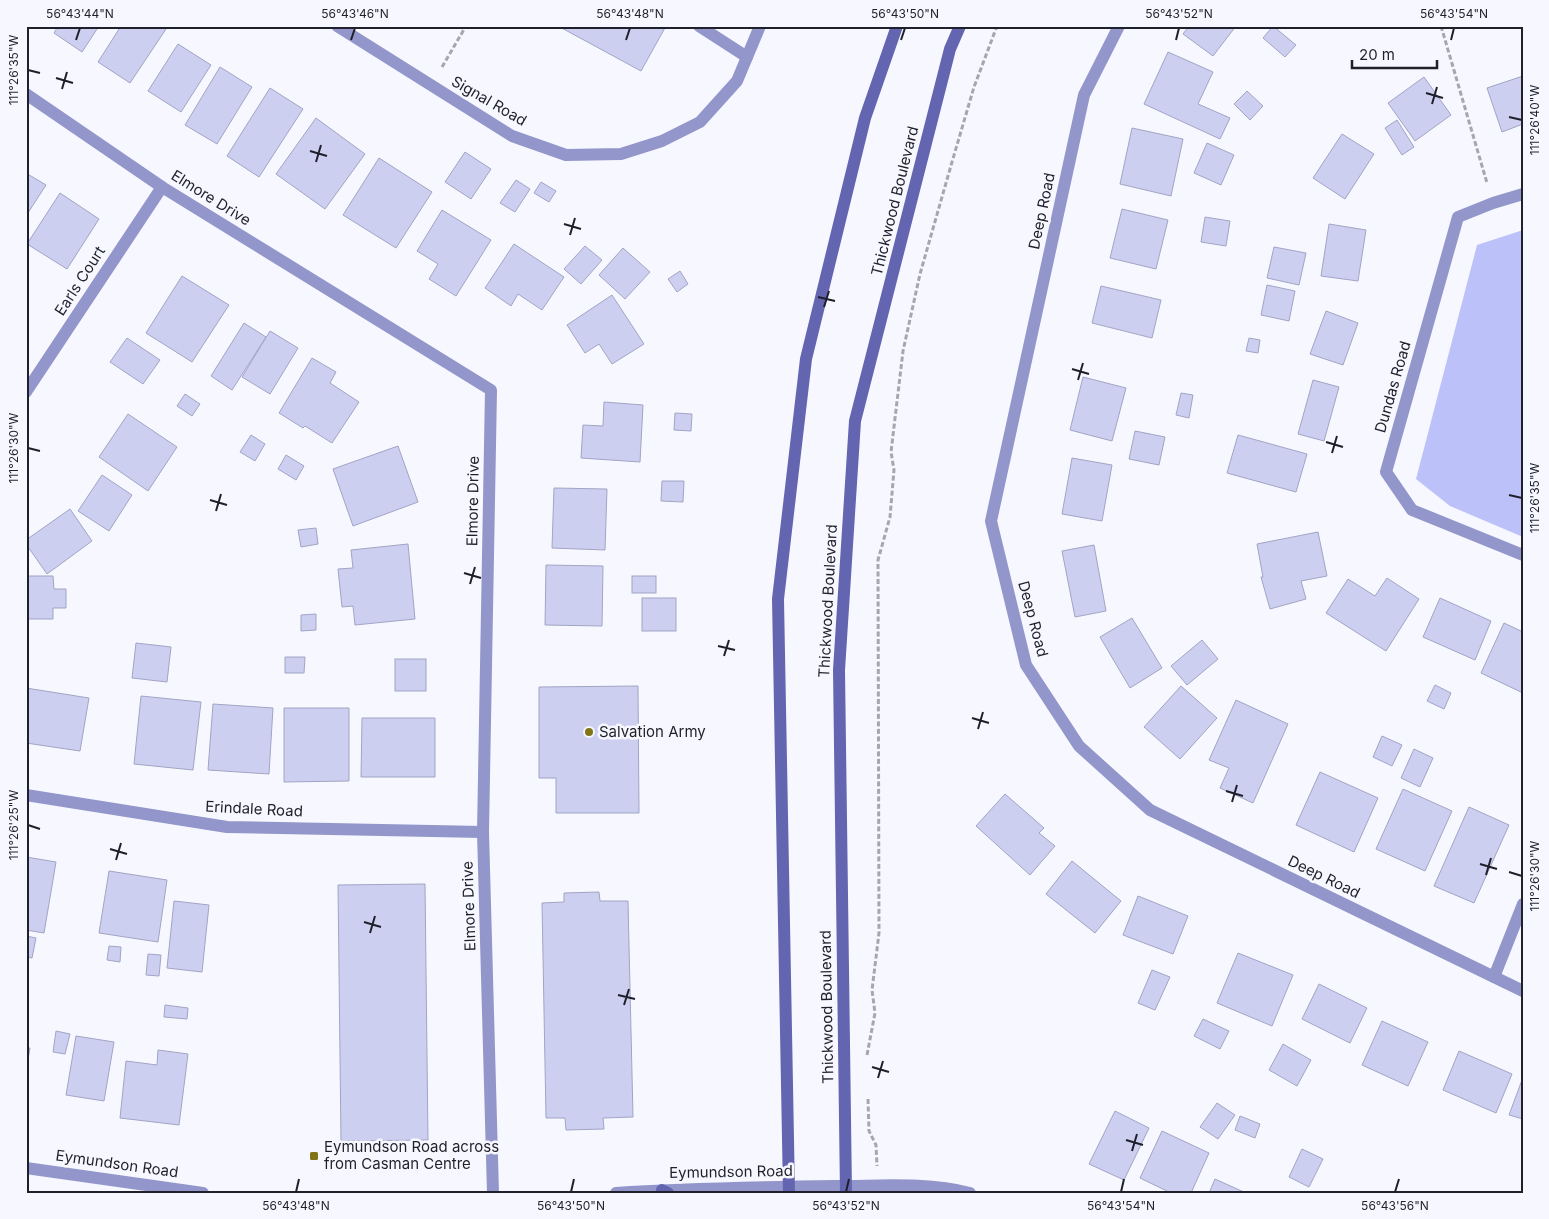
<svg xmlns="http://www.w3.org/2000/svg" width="1549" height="1219" viewBox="0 0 1549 1219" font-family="Inter,sans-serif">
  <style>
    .green { fill: #bdc1fa }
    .building { fill: #cccfef; stroke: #a1a4c4 }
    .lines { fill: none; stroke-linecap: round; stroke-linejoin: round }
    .path { stroke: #a5a6af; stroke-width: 3; stroke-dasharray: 5 2.5; stroke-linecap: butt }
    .lane { stroke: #9296ca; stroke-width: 12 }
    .street { stroke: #9296ca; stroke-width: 12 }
    .secondary { stroke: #6465b0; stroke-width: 12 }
    .ticks { fill: none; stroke: #1f202c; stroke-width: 2 }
    .poi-dot { fill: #817417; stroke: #f7f8ff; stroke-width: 2 }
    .labels { text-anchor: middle; stroke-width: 5; stroke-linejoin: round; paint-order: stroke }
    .street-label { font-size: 15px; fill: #1f202c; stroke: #f7f8ff }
    .poi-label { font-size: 15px; fill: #1f202c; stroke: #f7f8ff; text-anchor: start }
    .neatline { fill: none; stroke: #1f202c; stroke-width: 2 }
    .ticks-label { font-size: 12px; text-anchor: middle; fill: #1f202c }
  </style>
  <rect width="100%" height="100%" fill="#f7f8ff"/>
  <polygon class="green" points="1523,230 1523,537 1450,506 1416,479 1477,245"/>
  <g class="building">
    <polygon points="58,26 99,26 82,52 54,33"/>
    <polygon points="121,26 168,26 130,83 98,62"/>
    <polygon points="558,26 666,26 641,71"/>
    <polygon points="1189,26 1236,26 1213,56 1183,34"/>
    <polygon points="1273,26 1296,45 1285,57 1263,38"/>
    <polygon points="178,44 211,65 181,112 148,91"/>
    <polygon points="1168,52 1213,72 1198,104 1230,118 1220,139 1144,104"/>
    <polygon points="220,67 252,87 217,144 185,125"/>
    <polygon points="1523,76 1523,124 1502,132 1487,88"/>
    <polygon points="1424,77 1451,115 1415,141 1388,103"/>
    <polygon points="270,88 303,109 259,177 227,156"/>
    <polygon points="1247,91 1263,106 1250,120 1234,104"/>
    <polygon points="316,118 365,154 325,209 276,174"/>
    <polygon points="1397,120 1414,147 1402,155 1385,128"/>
    <polygon points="1132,128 1183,139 1171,196 1120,184"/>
    <polygon points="1342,134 1374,154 1345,199 1313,178"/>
    <polygon points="1207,143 1234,155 1221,185 1194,173"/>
    <polygon points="465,152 491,169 471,199 445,182"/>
    <polygon points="379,158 432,192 396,248 343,215"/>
    <polygon points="26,173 46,185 26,216"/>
    <polygon points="516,180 530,189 515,212 500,203"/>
    <polygon points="541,182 556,191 549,202 534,193"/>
    <polygon points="60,193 99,219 67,269 27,244"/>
    <polygon points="1122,209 1168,220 1156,269 1110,258"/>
    <polygon points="442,210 491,240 456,296 429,279 438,264 417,251"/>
    <polygon points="1205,217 1230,221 1226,246 1201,242"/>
    <polygon points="1329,224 1366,230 1358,281 1321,276"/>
    <polygon points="514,244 564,277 542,310 518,294 511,306 485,288"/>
    <polygon points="585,246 602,260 581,284 564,269"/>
    <polygon points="1274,247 1306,253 1299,285 1267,278"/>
    <polygon points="623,248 650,272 625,299 599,275"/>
    <polygon points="680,271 688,284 677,292 668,279"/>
    <polygon points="182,276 229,305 192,362 146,333"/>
    <polygon points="1267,285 1295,291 1289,321 1261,315"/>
    <polygon points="1101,286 1161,300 1152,338 1092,323"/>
    <polygon points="612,295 644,344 612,364 599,344 585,353 567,325"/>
    <polygon points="1326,311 1358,323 1343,365 1310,354"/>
    <polygon points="244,323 266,337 232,390 211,376"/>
    <polygon points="270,331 298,348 270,394 242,377"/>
    <polygon points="127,338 160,360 143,384 110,362"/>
    <polygon points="1249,338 1260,340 1258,353 1246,351"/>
    <polygon points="312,358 336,372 330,383 359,402 332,443 305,426 303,428 279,413"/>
    <polygon points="1083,377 1126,388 1112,441 1070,430"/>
    <polygon points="1313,380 1339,387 1324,441 1298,434"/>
    <polygon points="1181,393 1193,395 1189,418 1176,415"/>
    <polygon points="185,394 200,404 192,416 177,406"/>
    <polygon points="604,402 643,405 640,462 581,458 583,425 603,426"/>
    <polygon points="675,413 692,414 691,431 674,430"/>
    <polygon points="128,414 177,447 148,491 99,457"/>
    <polygon points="1135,431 1165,437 1159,465 1129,459"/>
    <polygon points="251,435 265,444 255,461 240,452"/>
    <polygon points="1238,435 1307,454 1296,492 1227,473"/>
    <polygon points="398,446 418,502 353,526 333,469"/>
    <polygon points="286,455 304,466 296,480 278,469"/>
    <polygon points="1072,458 1112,465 1102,521 1062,514"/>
    <polygon points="102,475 132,495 109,531 78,511"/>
    <polygon points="662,481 684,481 683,502 661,501"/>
    <polygon points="554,488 607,489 605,550 552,548"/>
    <polygon points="70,509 92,541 47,574 26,544 26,540"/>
    <polygon points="316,528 318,544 301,547 298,530"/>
    <polygon points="1318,532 1327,576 1301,581 1306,599 1270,609 1261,577 1263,577 1257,544"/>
    <polygon points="408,544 415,619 355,625 353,606 342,607 338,569 353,568 351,550"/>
    <polygon points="1094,545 1106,611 1075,617 1062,551"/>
    <polygon points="546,565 603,566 602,626 545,625"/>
    <polygon points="26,576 53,576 54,589 66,589 66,608 53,608 53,619 26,619"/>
    <rect x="632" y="576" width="24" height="17"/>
    <polygon points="1387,578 1419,599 1386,651 1326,613 1348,579 1375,596"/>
    <rect x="642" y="598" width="34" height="33"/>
    <polygon points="1440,598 1491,621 1475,660 1423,637"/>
    <polygon points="316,614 316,630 301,631 301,615"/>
    <polygon points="1132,618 1162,668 1130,688 1100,637"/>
    <polygon points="1504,623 1523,632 1523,693 1481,673"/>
    <polygon points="1202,640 1218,659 1187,685 1171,666"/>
    <polygon points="136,643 171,647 167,682 132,678"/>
    <polygon points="285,657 305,657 304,673 285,673"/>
    <rect x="395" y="659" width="31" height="32"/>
    <polygon points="1435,685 1451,693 1444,709 1427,701"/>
    <polygon points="638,686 639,813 556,813 556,778 539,778 539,687"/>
    <polygon points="1181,686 1217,718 1180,759 1144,727"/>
    <polygon points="26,688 89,698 80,751 26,743"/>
    <polygon points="141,696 201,702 193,770 134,764"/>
    <polygon points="1236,700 1288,724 1253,803 1220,788 1229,768 1209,760"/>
    <polygon points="213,704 273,708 269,774 208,770"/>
    <polygon points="284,708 349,708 349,781 284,782"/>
    <polygon points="362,718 435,718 435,777 361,777"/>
    <polygon points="1382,736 1402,745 1392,766 1373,757"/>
    <polygon points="1414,749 1433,758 1420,787 1401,778"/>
    <polygon points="1320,772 1378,798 1354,852 1296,825"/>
    <polygon points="1403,789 1452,811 1425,871 1376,849"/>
    <polygon points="1005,794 1044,828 1039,833 1055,846 1030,875 976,826"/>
    <polygon points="1469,807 1509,825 1474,903 1434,886"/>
    <polygon points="26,857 56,862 44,933 26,930"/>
    <polygon points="1072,861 1121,901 1095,933 1046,894"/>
    <polygon points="109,871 167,880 158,942 99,933"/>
    <polygon points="425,884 428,1140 341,1141 338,885"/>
    <polygon points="599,892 600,901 628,901 633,1117 603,1118 604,1129 566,1130 565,1118 546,1118 542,903 564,902 564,893"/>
    <polygon points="1138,896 1188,916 1173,954 1123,935"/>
    <polygon points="174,901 209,905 202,972 167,968"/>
    <polygon points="26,936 36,938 32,958 26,957"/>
    <polygon points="109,946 121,947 120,962 107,960"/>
    <polygon points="1238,953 1293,975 1272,1026 1217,1003"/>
    <polygon points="148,954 161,955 159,976 146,975"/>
    <polygon points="1152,970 1170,977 1155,1010 1138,1003"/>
    <polygon points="1319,984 1367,1008 1350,1043 1302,1019"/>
    <polygon points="165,1005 188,1008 187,1019 164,1017"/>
    <polygon points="1203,1019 1229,1031 1220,1049 1194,1036"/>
    <polygon points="1382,1021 1428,1042 1408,1086 1362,1065"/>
    <polygon points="56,1031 70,1034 65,1054 53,1052"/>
    <polygon points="76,1036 114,1042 104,1101 66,1095"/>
    <polygon points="1283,1044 1311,1060 1297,1086 1269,1070"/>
    <polygon points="26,1048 30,1048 26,1071"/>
    <polygon points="158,1050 188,1054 179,1125 120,1118 126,1061 157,1065"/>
    <polygon points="1459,1051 1512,1074 1496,1113 1443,1090"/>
    <polygon points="1522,1080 1523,1080 1523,1119 1509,1115"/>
    <polygon points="1217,1103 1235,1115 1218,1139 1200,1127"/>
    <polygon points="1115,1111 1149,1128 1124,1180 1089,1164"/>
    <polygon points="1240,1116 1260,1124 1255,1138 1235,1130"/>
    <polygon points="1162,1131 1209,1153 1191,1193 1171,1193 1140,1178"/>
    <polygon points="1302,1149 1323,1159 1309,1187 1289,1177"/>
    <polygon points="1215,1179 1246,1193 1209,1193"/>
  </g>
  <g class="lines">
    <g class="path">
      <polyline points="1441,26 1487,183"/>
      <polyline points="442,67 466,26"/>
      <polyline points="867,1055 875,1013 872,990 879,933 878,560 890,517 894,470 891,452 903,351 920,274 952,162 974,87 997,26"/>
      <polyline points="868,1099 869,1131 876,1145 877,1166"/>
    </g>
    <polyline class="lane" points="699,26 747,57"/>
    <g class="street">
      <polyline points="337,26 512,136 566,155 621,154 662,141 700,122 737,81 760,26"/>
      <polyline points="1119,26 1084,95 991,521 1026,665 1079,746 1150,810 1523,991"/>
      <polyline points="26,94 162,187 491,390 483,832 493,1193"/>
      <polyline points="1523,194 1493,203 1458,217 1386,472 1412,510 1523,555"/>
      <polyline points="26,392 162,187"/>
      <polyline points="26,795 227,827 483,832"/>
      <polyline points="1494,977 1523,904"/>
      <polyline points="26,1168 203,1193"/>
      <path d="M616,1193C690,1188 764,1187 837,1186C882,1186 926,1182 970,1193"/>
    </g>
    <g class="secondary">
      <polyline points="662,1190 668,1193"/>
      <polyline points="789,1193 778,599 806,359 865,118 897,26"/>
      <polyline points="846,1193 839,670 855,421 950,49 960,26"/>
    </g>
  </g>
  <path class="ticks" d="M76,40L80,28M351,40L355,28M626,40L630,28M901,40L905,28M1176,40L1179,28M1451,40L1454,28M28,70L40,73M56,78L73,83M62,89L67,72M1426,93L1443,98M1432,104L1437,87M1509,117L1522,120M310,151L327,156M316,162L321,145M564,224L581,229M570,235L575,218M818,297L835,301M824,307L829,291M1072,369L1089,374M1078,380L1083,363M1326,442L1343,447M28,448L40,451M1332,453L1337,436M1509,495L1522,498M210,500L227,505M216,511L221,494M464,573L481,578M470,584L475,567M718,646L735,650M724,656L729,640M972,718L989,723M978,729L983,712M1226,791L1243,796M1232,802L1237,785M28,825L40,829M110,849L127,854M116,860L121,843M1480,864L1497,869M1509,872L1522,876M1486,875L1491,858M364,922L381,927M370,933L375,916M618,995L635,999M624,1005L629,989M872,1067L889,1072M878,1078L883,1061M1126,1140L1143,1145M1132,1151L1137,1134M296,1192L299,1179M571,1192L574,1179M846,1192L849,1179M1121,1192L1124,1179M1395,1192L1399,1179"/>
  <g class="poi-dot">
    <circle cx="589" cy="732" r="5"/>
    <rect x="309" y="1151" width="10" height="10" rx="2.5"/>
  </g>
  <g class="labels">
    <g class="street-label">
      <text transform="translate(489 101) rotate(30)" y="5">Signal Road</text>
      <text transform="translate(211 198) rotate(32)" y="5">Elmore Drive</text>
      <text transform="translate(895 201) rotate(-76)" y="5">Thickwood Boulevard</text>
      <text transform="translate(1042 211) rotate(-78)" y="5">Deep Road</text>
      <text transform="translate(80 281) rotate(-57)" y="5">Earls Court</text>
      <text transform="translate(1393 387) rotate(-74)" y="5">Dundas Road</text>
      <text transform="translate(473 501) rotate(-89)" y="5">Elmore Drive</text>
      <text transform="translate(828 601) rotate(-87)" y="5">Thickwood Boulevard</text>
      <text transform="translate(1033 619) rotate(75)" y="5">Deep Road</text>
      <text transform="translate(254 809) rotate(3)" y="5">Erindale Road</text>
      <text transform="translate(1324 877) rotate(26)" y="5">Deep Road</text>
      <text transform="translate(469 906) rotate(-92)" y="5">Elmore Drive</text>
      <text transform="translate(827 1007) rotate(-91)" y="5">Thickwood Boulevard</text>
      <text transform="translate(117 1164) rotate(8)" y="5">Eymundson Road</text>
      <text transform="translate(731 1172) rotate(-1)" y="5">Eymundson Road</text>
    </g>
    <g class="poi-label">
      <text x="599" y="737">Salvation Army</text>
      <text x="324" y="1152">Eymundson Road across<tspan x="324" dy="17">from Casman Centre</tspan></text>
    </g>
  </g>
  <rect width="1549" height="1219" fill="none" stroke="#f7f8ff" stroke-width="55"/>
  <path d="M1352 60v8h85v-8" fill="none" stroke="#1f202c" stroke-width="2.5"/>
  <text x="1359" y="60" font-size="15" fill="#1f202c" stroke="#f7f8ff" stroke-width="4" paint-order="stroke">20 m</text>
  <rect x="28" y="28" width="1494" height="1164" class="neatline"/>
  <g class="ticks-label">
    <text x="80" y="18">56°43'44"N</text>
    <text x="355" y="18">56°43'46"N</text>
    <text x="630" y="18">56°43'48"N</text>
    <text x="905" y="18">56°43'50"N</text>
    <text x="1179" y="18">56°43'52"N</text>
    <text x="1454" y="18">56°43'54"N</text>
    <text transform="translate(14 70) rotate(-90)" y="4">111°26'35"W</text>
    <text transform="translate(1535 120) rotate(-90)" y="4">111°26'40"W</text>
    <text transform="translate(14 448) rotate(-90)" y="4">111°26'30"W</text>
    <text transform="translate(1535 498) rotate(-90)" y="4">111°26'35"W</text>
    <text transform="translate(14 825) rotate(-90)" y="4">111°26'25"W</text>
    <text transform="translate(1535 876) rotate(-90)" y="4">111°26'30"W</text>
    <text x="296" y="1210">56°43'48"N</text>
    <text x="571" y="1210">56°43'50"N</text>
    <text x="846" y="1210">56°43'52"N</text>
    <text x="1121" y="1210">56°43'54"N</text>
    <text x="1395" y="1210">56°43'56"N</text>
  </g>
</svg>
